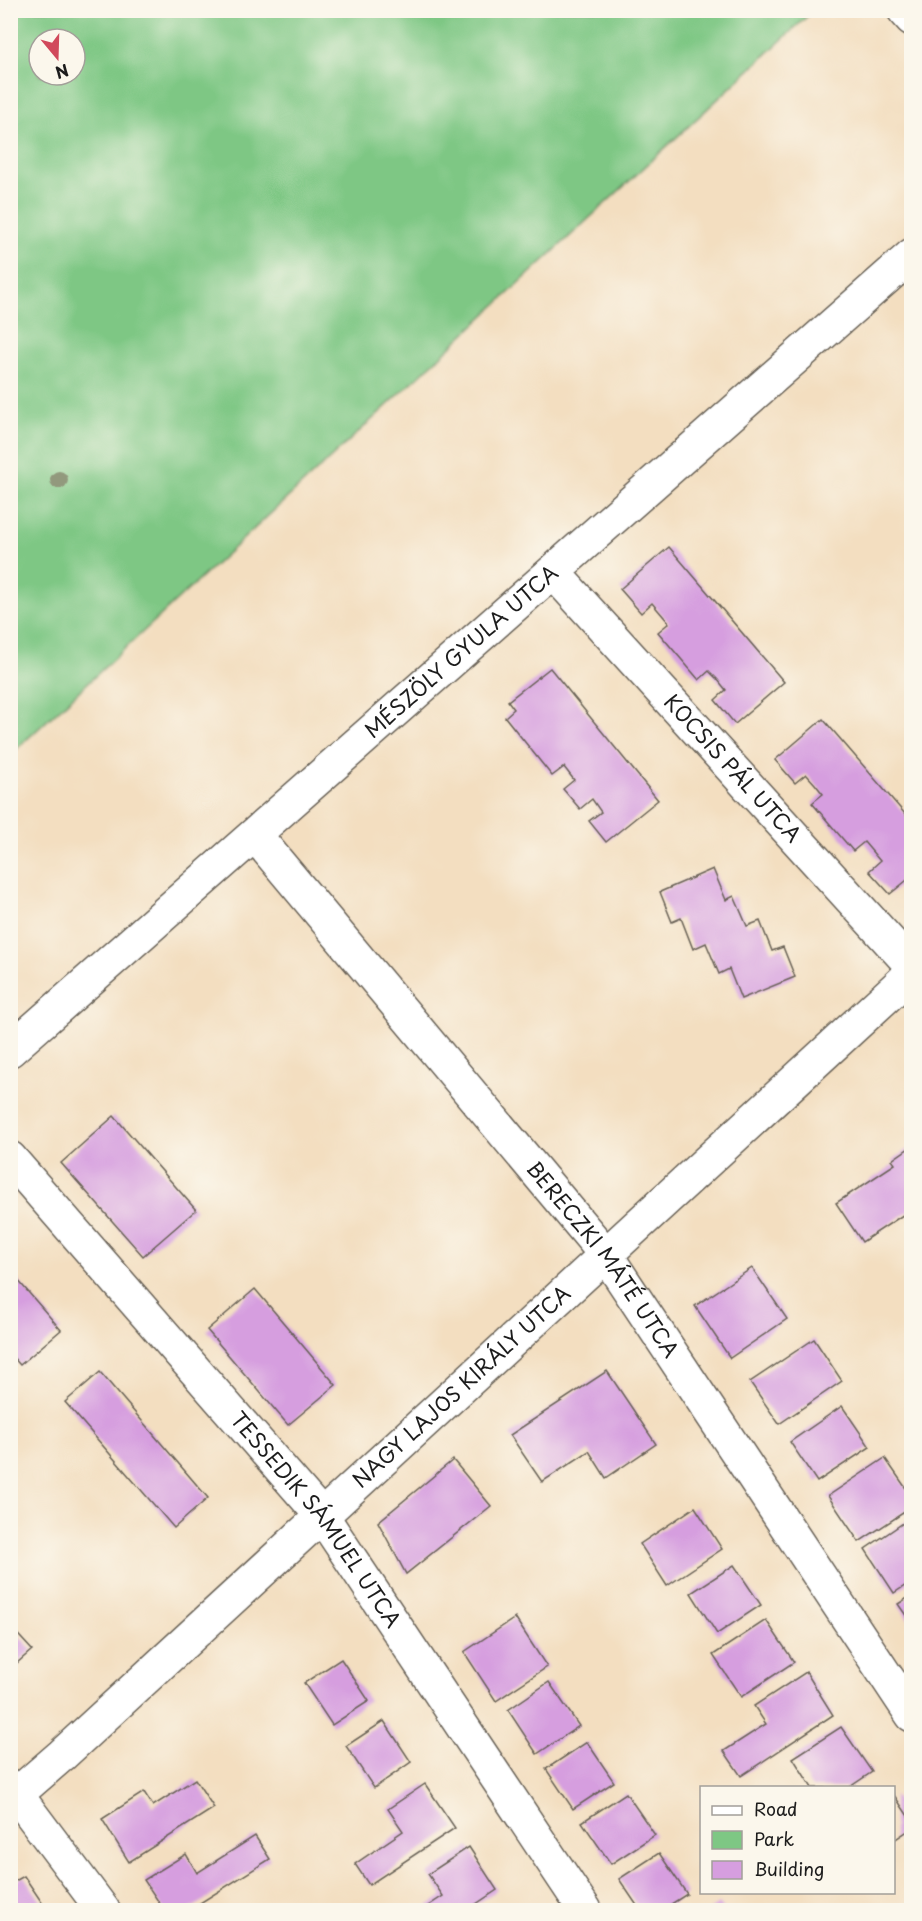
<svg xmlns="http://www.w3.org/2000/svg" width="922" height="1921" viewBox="0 0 922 1921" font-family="'Playpen Sans',sans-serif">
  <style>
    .green { fill: #7ec784; stroke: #4d7250; stroke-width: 1.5; fill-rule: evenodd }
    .building { fill: #d69edf }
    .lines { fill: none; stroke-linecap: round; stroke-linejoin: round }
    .minor-casing { stroke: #676055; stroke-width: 36 }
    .minor { stroke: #fff; stroke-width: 33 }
    .tree { fill: #92997d }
    .labels { text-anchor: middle; stroke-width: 4.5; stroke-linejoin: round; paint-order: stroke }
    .street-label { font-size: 21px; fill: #1c1c1c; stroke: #fbf7ec }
  </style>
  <rect width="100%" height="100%" fill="#fbf7ec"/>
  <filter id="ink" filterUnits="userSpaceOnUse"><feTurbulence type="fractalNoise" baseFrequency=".0167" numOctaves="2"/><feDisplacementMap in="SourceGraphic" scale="12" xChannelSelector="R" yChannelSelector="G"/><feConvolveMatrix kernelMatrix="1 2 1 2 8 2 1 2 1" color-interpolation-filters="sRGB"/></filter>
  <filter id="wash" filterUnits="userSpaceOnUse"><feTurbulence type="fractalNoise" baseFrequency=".008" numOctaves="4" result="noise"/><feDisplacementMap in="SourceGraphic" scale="24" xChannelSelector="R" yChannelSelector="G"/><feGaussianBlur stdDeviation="1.35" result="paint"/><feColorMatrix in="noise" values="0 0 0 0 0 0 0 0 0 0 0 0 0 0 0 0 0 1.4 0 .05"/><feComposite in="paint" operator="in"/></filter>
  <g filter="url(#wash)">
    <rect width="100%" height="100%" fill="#f3dec0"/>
    <path class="green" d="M11,10H813V11L11,754ZM39,39H75V75H39Z"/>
    <g id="blocks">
      <g class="building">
        <polygon points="669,547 784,682 735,724 715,700 726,690 718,680 709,671 699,680 658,632 669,623 652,603 641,613 620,589"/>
        <polygon points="550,668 658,800 606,842 589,821 601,812 592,799 580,809 563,789 574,780 564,767 552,776 505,717 514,709 508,701"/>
        <polygon points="823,719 912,822 912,876 890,894 869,871 880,861 864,842 853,851 812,803 823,794 815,784 806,774 795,783 775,760"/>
        <polygon points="713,869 726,900 734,896 747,926 760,921 772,951 783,947 795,977 741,999 729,969 719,974 706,943 693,949 681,918 672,922 660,892"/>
        <polygon points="114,1116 196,1210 143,1256 61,1163"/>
        <polygon points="912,1146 912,1209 862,1242 836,1203 895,1164 892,1160"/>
        <polygon points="752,1268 787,1319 730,1358 695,1306"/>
        <polygon points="10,1271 61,1330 20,1365 10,1354"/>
        <polygon points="255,1289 336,1385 288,1425 207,1330"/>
        <polygon points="814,1339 842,1381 779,1424 750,1382"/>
        <polygon points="607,1371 656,1444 606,1478 589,1451 542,1482 510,1435"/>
        <polygon points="100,1372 208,1498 174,1528 65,1402"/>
        <polygon points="842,1406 870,1447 817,1482 790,1442"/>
        <polygon points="885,1458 912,1497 912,1507 859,1542 828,1496"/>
        <polygon points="453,1460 491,1506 406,1574 378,1522"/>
        <polygon points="695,1507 722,1549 667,1586 640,1544"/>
        <polygon points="912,1517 912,1581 894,1593 865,1549"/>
        <polygon points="734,1565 761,1605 717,1634 691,1593"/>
        <polygon points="912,1595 912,1624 898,1604"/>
        <polygon points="515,1618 547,1667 496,1701 464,1652"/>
        <polygon points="766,1620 794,1662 741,1697 713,1655"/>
        <polygon points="10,1626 32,1650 10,1669"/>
        <polygon points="341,1659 369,1701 332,1725 304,1683"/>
        <polygon points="806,1672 833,1715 741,1776 724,1751 766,1724 754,1706"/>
        <polygon points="549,1682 579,1726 537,1754 508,1710"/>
        <polygon points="384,1721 411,1762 374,1788 346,1746"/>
        <polygon points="841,1727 872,1772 848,1788 812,1788 793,1758"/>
        <polygon points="587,1742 614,1782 573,1809 546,1769"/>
        <polygon points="195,1779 214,1808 129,1862 102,1819 144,1792 153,1806"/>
        <polygon points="425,1784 455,1828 369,1885 355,1864 403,1831 388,1809"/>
        <polygon points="626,1793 655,1835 611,1864 582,1822"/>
        <polygon points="894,1795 912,1822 912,1828 894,1840"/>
        <polygon points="255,1836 270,1859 189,1910 164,1910 144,1880 186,1854 197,1873"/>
        <polygon points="469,1847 497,1890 467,1910 422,1910 443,1896 428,1874"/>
        <polygon points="659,1853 687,1894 662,1910 640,1910 619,1879"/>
        <polygon points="24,1876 47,1910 10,1910 10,1884"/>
        <polygon points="719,1904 724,1910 709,1910"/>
      </g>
    </g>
  </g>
  <g filter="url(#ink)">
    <use href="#blocks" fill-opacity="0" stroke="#676055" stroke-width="1.5"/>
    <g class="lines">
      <defs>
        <g id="minor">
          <polyline points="904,10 912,19"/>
          <path id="s1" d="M553,572L912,966"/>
          <path id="s2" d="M255,835L606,1255L912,1715"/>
          <path id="s3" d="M10,1050L912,255"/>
          <path id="s4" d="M10,1158L322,1516L585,1910"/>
          <polyline points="10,1786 103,1910"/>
          <path id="s5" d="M10,1800L62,1755L912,973"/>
        </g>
      </defs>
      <use href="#minor" class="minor-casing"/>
      <use href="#minor" class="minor"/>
    </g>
    <circle class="tree" cx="59" cy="480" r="9"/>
  </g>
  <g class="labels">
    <g class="street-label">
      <text dy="7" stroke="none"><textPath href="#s3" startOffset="602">MÉSZÖLY GYULA UTCA</textPath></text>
      <text dy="7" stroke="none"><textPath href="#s1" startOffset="266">KOCSIS PÁL UTCA</textPath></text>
      <text dy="7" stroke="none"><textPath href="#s2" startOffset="549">BERECZKI MÁTÉ UTCA</textPath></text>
      <text dy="7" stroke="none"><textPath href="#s5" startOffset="612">NAGY LAJOS KIRÁLY UTCA</textPath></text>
      <text dy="7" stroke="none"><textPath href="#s4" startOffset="474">TESSEDIK SÁMUEL UTCA</textPath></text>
    </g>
  </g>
  <rect width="922" height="1921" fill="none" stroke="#fbf7ec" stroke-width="36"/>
  <rect x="700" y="1786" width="195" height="108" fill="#fbf7ec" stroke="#a29f99" stroke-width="1.5"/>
  <rect x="712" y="1806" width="30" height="9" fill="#ffffff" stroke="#a29f99" stroke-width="1.5"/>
  <text x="754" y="1816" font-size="18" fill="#1c1c1c">Road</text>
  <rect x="712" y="1831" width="30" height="18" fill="#7ec784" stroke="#a29f99" stroke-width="1.5"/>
  <text x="754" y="1846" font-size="18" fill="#1c1c1c">Park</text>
  <rect x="712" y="1861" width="30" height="18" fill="#d69edf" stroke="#a29f99" stroke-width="1.5"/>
  <text x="754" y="1876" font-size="18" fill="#1c1c1c">Building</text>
  <g transform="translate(57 57) rotate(161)"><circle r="28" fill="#fbf7ec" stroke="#a29f99" stroke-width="1.5"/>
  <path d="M0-4.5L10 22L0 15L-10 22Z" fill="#d1495b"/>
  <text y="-9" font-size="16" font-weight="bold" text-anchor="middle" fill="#1c1c1c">N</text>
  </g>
</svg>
